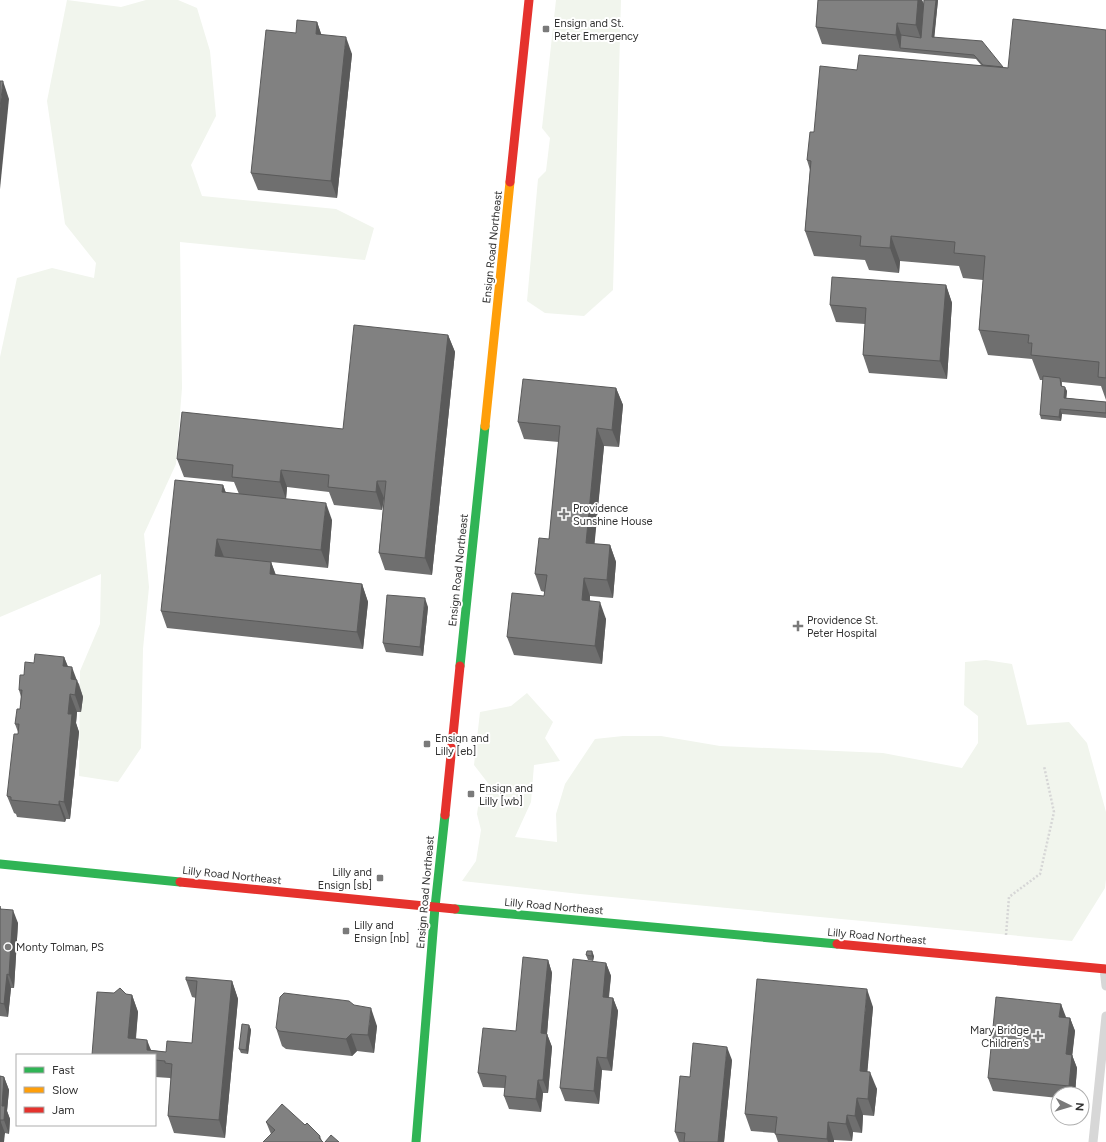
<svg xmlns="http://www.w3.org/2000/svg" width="1106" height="1142" viewBox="0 0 1106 1142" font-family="Figtree,sans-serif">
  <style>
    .green { fill: #f1f5ed }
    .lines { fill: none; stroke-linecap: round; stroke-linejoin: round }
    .path { stroke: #d6d6d6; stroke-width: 2.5; stroke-dasharray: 2 2; stroke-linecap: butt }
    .lane { stroke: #d7d7d7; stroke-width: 9 }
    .fast { stroke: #30b455; stroke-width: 9 }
    .slow { stroke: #ff9f0a; stroke-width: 9 }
    .jam { stroke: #e5322d; stroke-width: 9 }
    .wall { fill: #6f6f6f }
    .shaded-wall { fill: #5a5a5a }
    .building { fill: #818181; stroke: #5a5a5a }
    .poi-dot { fill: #7a7a7a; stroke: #fff; stroke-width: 1.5 }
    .labels { text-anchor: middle; stroke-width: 4; stroke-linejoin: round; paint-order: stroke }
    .poi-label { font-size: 11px; fill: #333; stroke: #fff; text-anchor: start }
    .street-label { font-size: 11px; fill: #333; stroke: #fff }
  </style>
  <rect width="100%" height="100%" fill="#fff"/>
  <g class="green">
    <polygon points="67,0 121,7 146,0 178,0 197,8 210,51 216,116 191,165 202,196 336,209 374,228 365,260 180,242 182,388 176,464 144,534 149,587 143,649 141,748 118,782 79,776 80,671 100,624 101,574 0,617 0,357 17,278 52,268 94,278 96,263 65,224 47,101"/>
    <polygon points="556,0 621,0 613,290 584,316 545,313 527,301 538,179 546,171 550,138 542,128"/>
    <polygon points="986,660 1012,664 1027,725 1069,722 1087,743 1106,812 1106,879 1105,888 1072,941 580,894 462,881 476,861 481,830 477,814 478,807 491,787 474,765 480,712 511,706 527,693 553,722 545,738 560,761 534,765 531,802 515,837 557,842 556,814 565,784 595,739 623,736 661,736 720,746 883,753 962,768 978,743 978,716 964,705 965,662"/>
  </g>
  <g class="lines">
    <polyline class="path" points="1006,935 1009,897 1040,874 1054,812 1044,766"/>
    <g class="lane">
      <polyline points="1104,969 1106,986"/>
      <polyline points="1093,1142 1106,1016"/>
    </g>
    <g class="fast">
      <polyline points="460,666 485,426"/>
      <polyline points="0,864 180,882"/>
      <polyline points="455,909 837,944"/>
      <polyline points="416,1142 435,907 445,815"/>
    </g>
    <polyline class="slow" points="485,426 510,182"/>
    <g class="jam">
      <polyline points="510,182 529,0"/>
      <polyline points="445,815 460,666"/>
      <polyline points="180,882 455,909"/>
      <polyline points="837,944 1106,969"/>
    </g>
  </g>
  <g class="wall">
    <polygon points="818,0 922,0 924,4 924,0 938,0 934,37 1003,67 1008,68 1106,30 1106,400 1101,386 1062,382 1062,386 1067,391 1066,398 1106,402 1106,418 1062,414 1061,421 1041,419 1040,415 1043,380 1040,380 1032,359 988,355 979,330 983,280 963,278 959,266 900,261 899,273 869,270 865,260 814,256 805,231 810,170 807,160 814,132 857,70 981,65 976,59 822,44 816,27"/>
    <polygon points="317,22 321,34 352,54 337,198 258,190 251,173 296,33"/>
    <polygon points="946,285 952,303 947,379 869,373 863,355 865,324 836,322 830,305"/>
    <polygon points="448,335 455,352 432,575 385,570 379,553 384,498 382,510 334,505 329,492 287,487 286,499 332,520 328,568 271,562 276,575 362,584 368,602 363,649 167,628 161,611 223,485 226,493 239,494 234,482 184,477 177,459 343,429"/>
    <polygon points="616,388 623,405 619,447 604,446 594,544 610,545 616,562 613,598 590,596 590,601 606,619 602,664 514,655 507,637 544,596 545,592 541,591 535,574 549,539 559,442 524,439 518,422"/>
    <polygon points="428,607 423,656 386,652 383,643"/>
    <polygon points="64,657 68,667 79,684 83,697 81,712 77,712 76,723 79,732 70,819 66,819 65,822 17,817 16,814 14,813 7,796 18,734 18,732 15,724 20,709 21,697 19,690 24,675 34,663"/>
    <polygon points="0,906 1,909 18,923 14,988 11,988 8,1017 0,1016"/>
    <polygon points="586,955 594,956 593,961 588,960"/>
    <polygon points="548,960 552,973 547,1034 552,1047 548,1093 543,1093 541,1112 509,1109 504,1096 505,1088 483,1087 478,1073 516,1031"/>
    <polygon points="606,963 611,976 609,998 613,998 618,1011 612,1071 602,1070 599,1104 565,1101 560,1088"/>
    <polygon points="186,980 232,981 238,999 225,1138 174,1133 168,1116 171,1079 170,1078 155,1077 155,1055 92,1055 126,994 132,995 138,1012 136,1039 151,1050 166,1052 192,1043 196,998 192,997"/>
    <polygon points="1061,1004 1065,1018 1070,1018 1075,1031 1072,1055 1077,1068 1075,1094 1058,1094 1058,1098 993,1091 988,1078"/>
    <polygon points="873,1007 867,1072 877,1089 874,1116 863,1115 862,1133 853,1132 852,1141 834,1140 834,1142 778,1142 775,1133 751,1131 745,1114"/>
    <polygon points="249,1025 251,1030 248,1054 241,1053 239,1049"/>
    <polygon points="377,1026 374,1053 357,1051 352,1056 286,1049 282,1046 276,1028"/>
    <polygon points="732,1060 724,1142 679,1142 675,1132 690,1077"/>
    <polygon points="0,1076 4,1077 9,1090 7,1111 10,1119 9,1134 5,1133 0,1142"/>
    <polygon points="266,1122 305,1125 320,1136 322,1141 271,1134"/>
  </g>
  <g class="shaded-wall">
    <polygon points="918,0 922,0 925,8 922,42 916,25"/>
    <polygon points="936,0 938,0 934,41 932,37"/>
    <polygon points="317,22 323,39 316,34"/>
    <polygon points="897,23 903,40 900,48 896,35"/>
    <polygon points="346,37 352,54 337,198 331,181"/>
    <polygon points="3,81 9,99 0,189 0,108"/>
    <polygon points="891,236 900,261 899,273 890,248"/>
    <polygon points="946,285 952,303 947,379 940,361"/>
    <polygon points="448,335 455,352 432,575 425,558"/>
    <polygon points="1065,387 1067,391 1066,402 1064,398"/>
    <polygon points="616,388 623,405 619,447 612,430"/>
    <polygon points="1060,409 1062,414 1061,421 1059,417"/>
    <polygon points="597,428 604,446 593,560 586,543"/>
    <polygon points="281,470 287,487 286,499 280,482"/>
    <polygon points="377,481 384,498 382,510 376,492"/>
    <polygon points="223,485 229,502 222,492"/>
    <polygon points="326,503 332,520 328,568 321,550"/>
    <polygon points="217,539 224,557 215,556"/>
    <polygon points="610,545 616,562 613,598 607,580"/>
    <polygon points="271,562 277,579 270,574"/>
    <polygon points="584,578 590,596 588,617 582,600"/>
    <polygon points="362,584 368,602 363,649 357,632"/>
    <polygon points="425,598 428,607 423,656 420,647"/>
    <polygon points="600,602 606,619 602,664 595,646"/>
    <polygon points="64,657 71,674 63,666"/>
    <polygon points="72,667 83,697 81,712 75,695 71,679"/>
    <polygon points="70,694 77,712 76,723 79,732 70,819 64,802 68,714"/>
    <polygon points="59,801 66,819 65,822 59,805"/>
    <polygon points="13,910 18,923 14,988 9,975"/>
    <polygon points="592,951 594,956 593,961 592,956"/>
    <polygon points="548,960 552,973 546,1046 541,1033"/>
    <polygon points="606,963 611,976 607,1010 603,997"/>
    <polygon points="7,974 11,988 8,1017 4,1004"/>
    <polygon points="232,981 238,999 225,1138 219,1120"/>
    <polygon points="867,989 873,1007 866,1088 860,1071"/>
    <polygon points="132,995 138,1012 134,1055 128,1038"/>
    <polygon points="613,998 618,1011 612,1071 607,1058"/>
    <polygon points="1061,1004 1066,1017 1064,1030 1059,1017"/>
    <polygon points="371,1008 377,1026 374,1053 368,1035"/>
    <polygon points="1070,1018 1075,1031 1071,1067 1066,1054"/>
    <polygon points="249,1025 251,1030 248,1054 246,1050"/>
    <polygon points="351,1034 357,1051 352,1056 346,1039"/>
    <polygon points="547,1034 552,1047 548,1093 543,1080"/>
    <polygon points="147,1040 153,1055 147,1050"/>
    <polygon points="727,1047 732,1060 724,1142 718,1142"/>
    <polygon points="1072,1055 1077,1068 1075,1094 1072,1094 1069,1086"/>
    <polygon points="597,1057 602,1070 599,1104 594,1091"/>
    <polygon points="870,1072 877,1089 874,1116 868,1099"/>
    <polygon points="4,1077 9,1090 7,1111 10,1119 9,1134 4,1120 2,1106"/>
    <polygon points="538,1080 543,1093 541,1112 536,1099"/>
    <polygon points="857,1098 863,1115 862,1133 855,1116"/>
    <polygon points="847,1115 853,1132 852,1141 846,1124"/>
    <polygon points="0,1120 5,1133 4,1142 0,1142"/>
    <polygon points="828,1122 834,1140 834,1142 828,1142 827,1139"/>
  </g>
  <g class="building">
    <polygon points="818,0 918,0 916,25 897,23 896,35 816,27"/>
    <polygon points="924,0 936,0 932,37 982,41 1003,67 983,65 974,55 900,48 901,35 921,38"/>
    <polygon points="1013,19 1106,30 1106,378 1098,377 1099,362 1031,355 1032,343 1028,343 1029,335 979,330 985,256 954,253 955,242 891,236 890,248 860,246 861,236 805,231 811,161 807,160 810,132 814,132 820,66 857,70 859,55 1008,68"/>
    <polygon points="297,20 317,22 316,34 346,37 331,181 251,173 266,30 296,33"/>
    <polygon points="0,81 3,81 0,108"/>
    <polygon points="832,277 946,285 940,361 863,355 866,308 830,305"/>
    <polygon points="354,325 448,335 425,558 379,553 386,481 377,481 376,492 328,487 329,475 281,470 280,482 232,477 233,465 177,459 182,412 343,429"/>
    <polygon points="1043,376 1060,378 1061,386 1065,387 1064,398 1106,402 1106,413 1060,409 1059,417 1040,415"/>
    <polygon points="523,379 616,388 612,430 597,428 586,543 610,545 607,580 584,578 582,600 600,602 595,646 507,637 512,593 544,596 547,575 535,574 539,538 549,539 560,426 518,422"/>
    <polygon points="175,480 223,485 222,492 326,503 321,550 217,539 215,556 271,562 270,574 362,584 357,632 161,611"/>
    <polygon points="387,595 425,598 420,647 383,643"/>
    <polygon points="35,654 64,657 63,666 72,667 71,679 77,680 75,695 70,694 68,714 72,714 64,802 59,801 59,805 11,800 11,797 7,796 14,734 18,734 19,724 15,724 17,709 20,709 22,690 19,690 20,675 24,675 25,662 34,663"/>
    <polygon points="0,906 0,909 13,910 9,975 7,974 4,1004 0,1003"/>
    <polygon points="587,951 592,951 592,956 586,955"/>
    <polygon points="523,957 548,960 541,1033 547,1034 543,1080 538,1080 536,1099 504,1096 506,1076 478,1073 483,1028 516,1031"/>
    <polygon points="573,959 606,963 603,997 613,998 607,1058 597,1057 594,1091 560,1088"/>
    <polygon points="186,977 232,981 219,1120 168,1116 172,1064 165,1063 165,1061 155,1060 155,1055 92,1055 97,992 114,993 120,988 126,994 132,995 128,1038 147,1040 147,1050 166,1052 167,1041 192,1043 197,981 186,980"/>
    <polygon points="757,979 867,989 860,1071 870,1072 868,1099 857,1098 855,1116 847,1115 846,1124 828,1122 827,1139 775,1134 777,1117 745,1114"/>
    <polygon points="284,993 349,1001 354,1005 371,1008 368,1035 351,1034 346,1039 279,1031 276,1028 280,997"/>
    <polygon points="996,997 1061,1004 1059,1017 1070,1018 1066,1054 1072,1055 1069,1086 988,1078"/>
    <polygon points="242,1024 249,1025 246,1050 239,1049"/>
    <polygon points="693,1043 727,1047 718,1142 684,1142 685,1133 675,1132 680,1076 690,1077"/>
    <polygon points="0,1076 4,1077 2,1106 5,1106 4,1120 0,1120 0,1125"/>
    <polygon points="282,1104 305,1125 307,1123 320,1136 319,1138 323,1142 263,1142 275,1130 266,1122"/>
    <polygon points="331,1135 339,1142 325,1142"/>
  </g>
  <g class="poi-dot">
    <rect x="542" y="25" width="8" height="8" rx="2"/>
    <path d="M562 508h4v4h4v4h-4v4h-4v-4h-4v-4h4z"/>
    <path d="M796 620h4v4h4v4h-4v4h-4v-4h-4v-4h4z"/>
    <rect x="423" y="740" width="8" height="8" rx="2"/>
    <rect x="467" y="790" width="8" height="8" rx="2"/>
    <rect x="376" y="874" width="8" height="8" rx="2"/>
    <rect x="342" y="927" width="8" height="8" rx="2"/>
    <circle cx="8" cy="947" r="4"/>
    <path d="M1036 1030h4v4h4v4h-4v4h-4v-4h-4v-4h4z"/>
  </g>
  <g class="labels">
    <g class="poi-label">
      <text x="554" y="27">Ensign and St.<tspan x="554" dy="13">Peter Emergency</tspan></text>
      <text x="573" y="512">Providence<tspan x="573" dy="13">Sunshine House</tspan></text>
      <text x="807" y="624">Providence St.<tspan x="807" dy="13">Peter Hospital</tspan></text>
      <text x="435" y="742">Ensign and<tspan x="435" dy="13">Lilly [eb]</tspan></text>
      <text x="479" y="792">Ensign and<tspan x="479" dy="13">Lilly [wb]</tspan></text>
      <text x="372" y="876" text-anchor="end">Lilly and<tspan x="372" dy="13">Ensign [sb]</tspan></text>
      <text x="354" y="929">Lilly and<tspan x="354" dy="13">Ensign [nb]</tspan></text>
      <text x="16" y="951">Monty Tolman, PS</text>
      <text x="1029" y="1034" text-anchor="end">Mary Bridge<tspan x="1029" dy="13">Children’s</tspan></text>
    </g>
    <g class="street-label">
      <text transform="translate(492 247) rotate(-84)" y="4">Ensign Road Northeast</text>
      <text transform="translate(458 570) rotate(-84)" y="4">Ensign Road Northeast</text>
      <text transform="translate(232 875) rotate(6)" y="4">Lilly Road Northeast</text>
      <text transform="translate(425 892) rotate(-85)" y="4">Ensign Road Northeast</text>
      <text transform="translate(554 906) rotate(5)" y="4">Lilly Road Northeast</text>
      <text transform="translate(877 936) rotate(5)" y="4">Lilly Road Northeast</text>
    </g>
  </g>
  <rect x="16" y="1054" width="140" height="72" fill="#ffffff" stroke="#adadad"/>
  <rect x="24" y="1067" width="20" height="6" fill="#30b455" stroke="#adadad"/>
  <text x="52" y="1074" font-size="12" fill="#333333">Fast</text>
  <rect x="24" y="1087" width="20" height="6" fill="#ff9f0a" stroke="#adadad"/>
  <text x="52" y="1094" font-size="12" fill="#333333">Slow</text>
  <rect x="24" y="1107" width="20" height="6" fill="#e5322d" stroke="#adadad"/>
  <text x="52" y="1114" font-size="12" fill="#333333">Jam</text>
  <g transform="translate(1070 1106) rotate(95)"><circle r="19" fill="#ffffff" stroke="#adadad"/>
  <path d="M0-3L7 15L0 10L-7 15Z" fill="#7a7a7a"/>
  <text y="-6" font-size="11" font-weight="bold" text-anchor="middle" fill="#333333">N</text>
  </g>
</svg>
